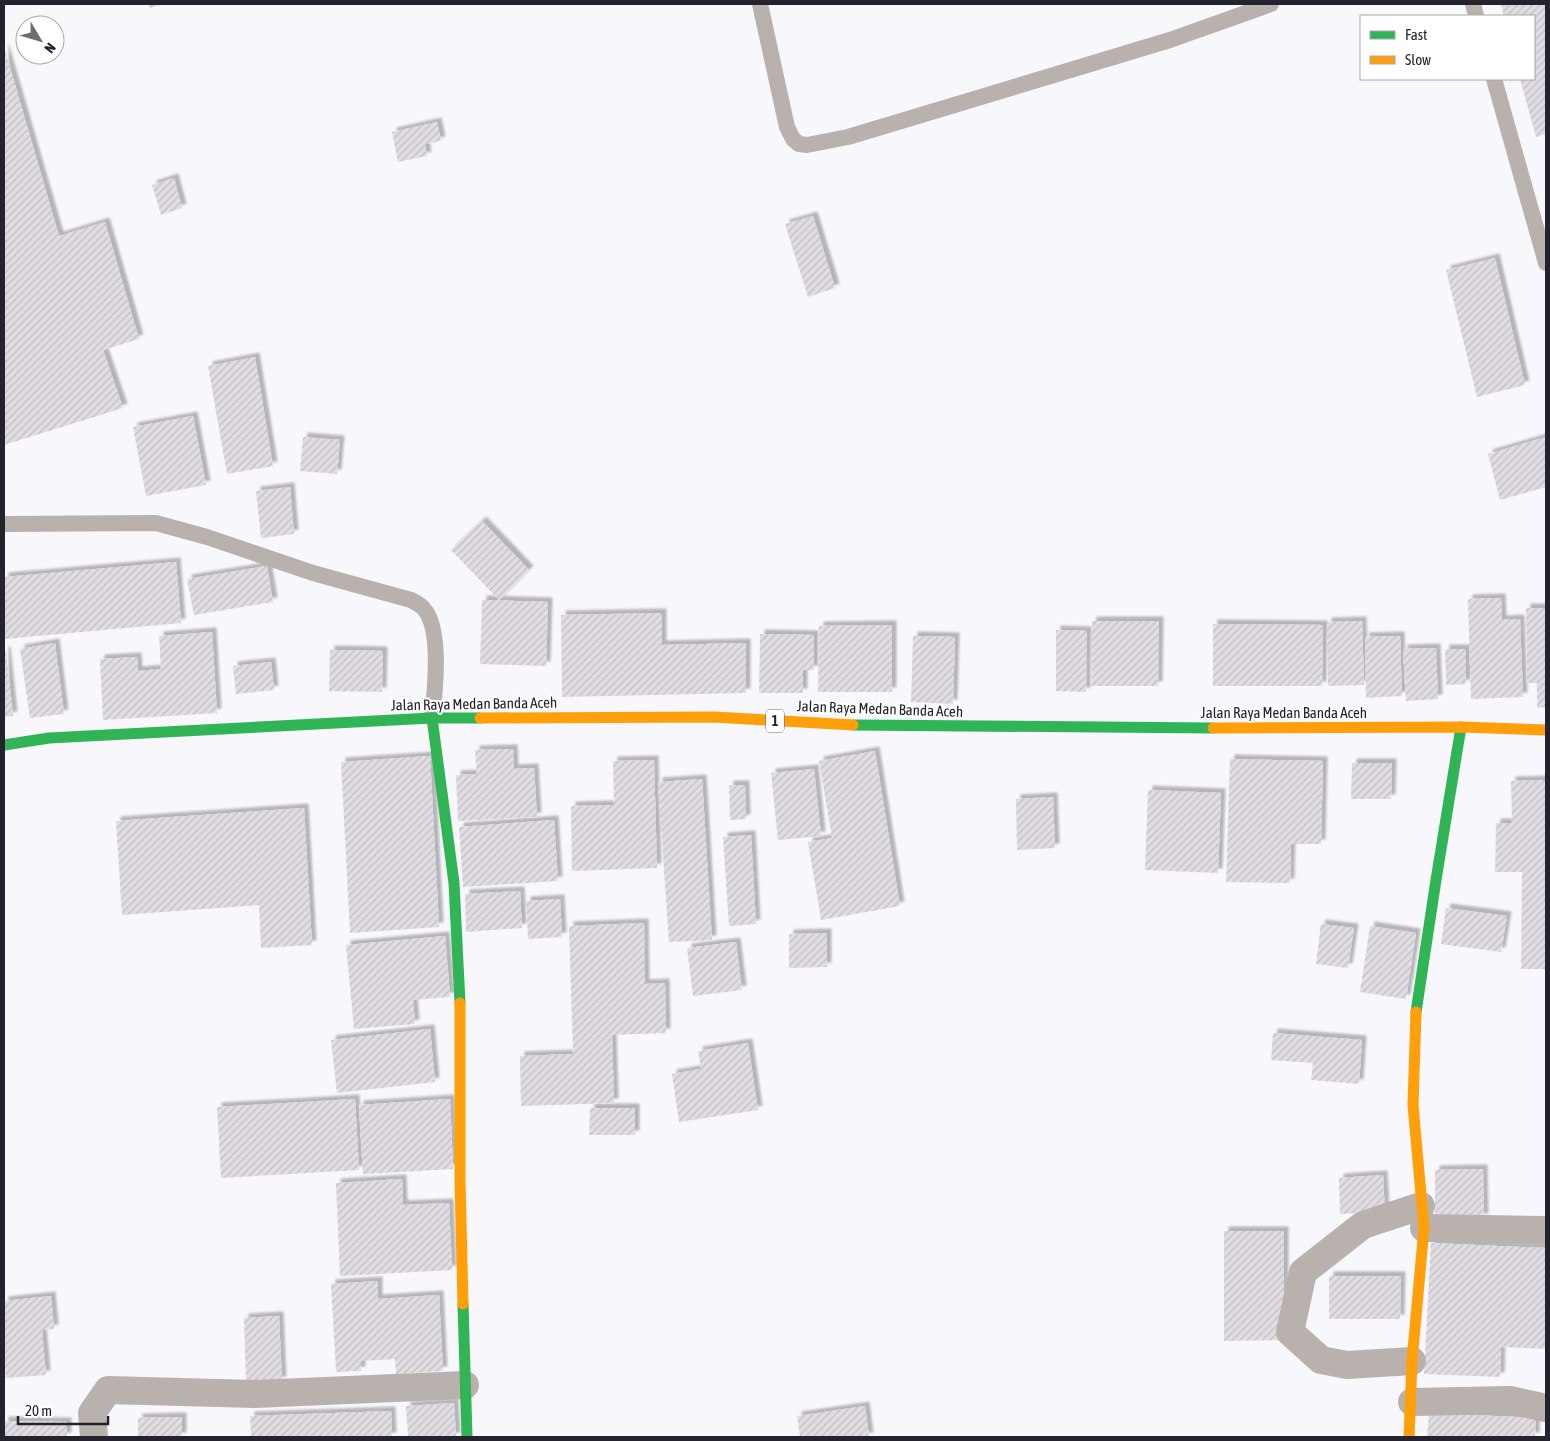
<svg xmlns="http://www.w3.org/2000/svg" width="1550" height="1441" viewBox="0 0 1550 1441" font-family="'Asap Condensed',sans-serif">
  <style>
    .building { fill: url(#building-hatch); filter: url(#shadow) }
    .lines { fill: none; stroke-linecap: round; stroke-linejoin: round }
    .lane { stroke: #b9b1ad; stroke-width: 16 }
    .street { stroke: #b9b1ad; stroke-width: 28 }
    .fast { stroke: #30b455; stroke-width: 11 }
    .slow { stroke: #ff9f0a; stroke-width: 11 }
    .labels { text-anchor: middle; stroke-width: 4; stroke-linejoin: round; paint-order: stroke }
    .shield { fill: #fff; stroke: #66646b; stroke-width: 1 }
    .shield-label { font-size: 14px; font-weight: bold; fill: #24222c }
    .street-label { font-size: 15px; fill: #24222c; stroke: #fff }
  </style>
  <defs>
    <pattern id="building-hatch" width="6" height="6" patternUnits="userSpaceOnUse" patternTransform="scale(1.25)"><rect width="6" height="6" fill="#e1dde3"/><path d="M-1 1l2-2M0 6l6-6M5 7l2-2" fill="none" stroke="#c1bdc3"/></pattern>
    <filter id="shadow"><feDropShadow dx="4.5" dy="-4.5" stdDeviation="1" flood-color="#0004"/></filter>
  </defs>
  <rect width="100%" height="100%" fill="#f7f7fc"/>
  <g class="building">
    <polygon points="149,4 164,4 150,8"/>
    <polygon points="1501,4 1546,4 1546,134 1536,137 1520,79 1534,79 1534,16 1504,16"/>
    <polygon points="4,47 59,236 105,222 139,339 103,350 123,408 4,445"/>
    <polygon points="437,122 441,141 425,144 427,156 398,162 392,132"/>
    <polygon points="174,178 182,208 161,215 152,185"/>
    <polygon points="813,216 835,288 808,297 785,224"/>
    <polygon points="1495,258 1525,385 1477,397 1446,270"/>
    <polygon points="255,357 273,466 227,474 208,366"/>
    <polygon points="193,416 206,485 146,496 133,427"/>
    <polygon points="303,437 340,440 337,474 300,471"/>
    <polygon points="1546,437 1546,487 1500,500 1488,454"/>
    <polygon points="290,487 294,534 261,538 256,491"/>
    <polygon points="482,521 529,570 499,600 451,550"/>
    <polygon points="176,562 181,623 4,639 4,577"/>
    <polygon points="267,566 273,602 194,615 187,579"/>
    <polygon points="1501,598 1502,620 1520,619 1523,697 1471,699 1468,599"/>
    <polygon points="482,600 548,602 546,666 480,664"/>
    <polygon points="1526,608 1546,608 1546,707 1537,708 1537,683 1527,683"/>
    <polygon points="662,613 662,645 746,643 746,693 562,697 561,615"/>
    <polygon points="1092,621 1159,621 1158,686 1092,686"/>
    <polygon points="1362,621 1364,685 1328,686 1327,622"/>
    <polygon points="1213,624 1323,625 1322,686 1213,686"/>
    <polygon points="892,625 892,692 818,692 819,626"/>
    <polygon points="1056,630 1087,631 1086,692 1056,691"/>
    <polygon points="212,632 217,713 103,720 100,659 137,657 138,671 161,669 159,636"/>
    <polygon points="760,634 814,635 814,670 803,670 803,693 759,693"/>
    <polygon points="913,636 955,637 953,704 911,702"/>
    <polygon points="1400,636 1402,696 1366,698 1365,637"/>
    <polygon points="55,643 64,714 30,718 20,649"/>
    <polygon points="1436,648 1438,699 1406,701 1403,649"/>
    <polygon points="1445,649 1466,649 1466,684 1446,685"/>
    <polygon points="330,650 383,651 382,692 329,691"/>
    <polygon points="4,651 6,651 13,716 4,717"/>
    <polygon points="271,662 274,690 236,694 233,666"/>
    <polygon points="513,749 514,769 534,768 537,817 458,821 456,775 477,774 475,750"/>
    <polygon points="875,751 900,906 821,920 808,842 832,838 819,761"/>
    <polygon points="430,756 439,927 350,933 341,762"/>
    <polygon points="1230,759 1323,761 1321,844 1291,844 1290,883 1226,882"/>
    <polygon points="654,760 657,868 572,871 571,806 614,805 613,761"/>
    <polygon points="1352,763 1392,763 1391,799 1351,799"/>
    <polygon points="814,769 821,836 778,840 771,773"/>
    <polygon points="702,779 712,940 669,942 658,782"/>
    <polygon points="1546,780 1546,969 1521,969 1522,872 1495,872 1496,823 1512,823 1511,781"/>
    <polygon points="729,785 745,785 746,819 730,820"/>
    <polygon points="1148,790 1221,793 1218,873 1145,870"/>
    <polygon points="1053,797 1055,848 1017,850 1016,799"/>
    <polygon points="304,808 312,945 261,948 259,905 122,915 116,821"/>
    <polygon points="554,820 558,881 463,887 459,827"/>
    <polygon points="751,835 756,924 729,926 723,837"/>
    <polygon points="520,891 522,928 466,932 465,894"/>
    <polygon points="560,899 562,937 528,939 526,901"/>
    <polygon points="1446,908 1507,916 1501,952 1441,944"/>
    <polygon points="644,923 645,984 665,983 666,1033 612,1035 614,1103 521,1106 520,1056 573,1054 569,926"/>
    <polygon points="1321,924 1354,928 1348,968 1316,964"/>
    <polygon points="1370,926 1416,933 1406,999 1360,992"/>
    <polygon points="827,933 827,967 789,968 789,934"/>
    <polygon points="445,936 450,997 413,1000 415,1024 354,1029 346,945"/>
    <polygon points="736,942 742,990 693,996 687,948"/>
    <polygon points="430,1029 435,1082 337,1093 331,1040"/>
    <polygon points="1273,1033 1362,1040 1359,1084 1311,1080 1313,1063 1271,1060"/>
    <polygon points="748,1043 758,1110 679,1122 672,1074 701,1069 698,1051"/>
    <polygon points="355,1099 359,1170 221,1178 217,1107"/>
    <polygon points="450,1099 453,1169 363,1174 359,1105"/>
    <polygon points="590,1108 635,1108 635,1135 589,1135"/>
    <polygon points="1483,1169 1484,1218 1435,1218 1435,1170"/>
    <polygon points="1383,1175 1385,1212 1340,1214 1339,1178"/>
    <polygon points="402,1179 403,1205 449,1203 452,1270 340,1276 336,1183"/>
    <polygon points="1224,1231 1284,1231 1284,1340 1224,1341"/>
    <polygon points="1431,1243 1546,1248 1546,1349 1501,1347 1500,1377 1424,1374"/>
    <polygon points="1329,1276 1401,1276 1400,1319 1329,1319"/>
    <polygon points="378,1281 378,1299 439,1295 443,1371 396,1374 395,1359 361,1361 361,1371 336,1372 331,1284"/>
    <polygon points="51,1296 54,1329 42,1330 46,1375 6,1378 4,1359 4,1301"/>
    <polygon points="279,1316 282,1381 246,1383 244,1318"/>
    <polygon points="454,1403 456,1437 408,1437 406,1406"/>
    <polygon points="865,1406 869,1437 800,1437 797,1416"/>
    <polygon points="391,1411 392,1437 251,1437 250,1416"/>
    <polygon points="1429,1413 1536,1418 1535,1437 1427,1437"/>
    <polygon points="182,1417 182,1437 138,1437 138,1418"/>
    <polygon points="4,1421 67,1422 67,1437 4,1437"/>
  </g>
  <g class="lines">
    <g class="lane">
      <polyline points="760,4 787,127 793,139 799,144 807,145 848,137 1170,40 1271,4"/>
      <polyline points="1473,4 1476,16"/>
      <polyline points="1494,79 1546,263"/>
      <path d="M4,524L156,523L207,537L313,573L411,600C415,602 421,605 424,609C442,629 435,692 432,718"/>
    </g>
    <g class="street">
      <polyline points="1424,1228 1546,1230"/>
      <polyline points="1412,1361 1347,1365 1321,1360 1290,1332 1303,1272 1363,1225 1421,1206"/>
      <polyline points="1412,1402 1510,1400 1546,1408"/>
      <polyline points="94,1437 92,1413 108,1390 255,1394 465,1385"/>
    </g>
    <g class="fast">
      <polyline points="432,718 454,883 460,1003"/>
      <polyline points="853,725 1213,728"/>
      <polyline points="4,745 49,738 432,718 480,718"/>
      <polyline points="1416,1012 1436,880 1461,727"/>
      <polyline points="463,1304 467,1437"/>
    </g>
    <g class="slow">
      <polyline points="480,718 714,717 853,725"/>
      <polyline points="1213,728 1461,727 1546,730"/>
      <polyline points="460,1003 460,1179 463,1304"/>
      <polyline points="1409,1437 1412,1361 1424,1228 1413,1105 1416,1012"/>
    </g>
  </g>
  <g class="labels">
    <rect class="shield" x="766" y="709.5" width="18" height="23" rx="4"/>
    <g class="shield-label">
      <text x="775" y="726">1</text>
    </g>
    <g class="street-label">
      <text transform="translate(474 704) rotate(-1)" y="5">Jalan Raya Medan Banda Aceh</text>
      <text transform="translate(880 709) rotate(2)" y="5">Jalan Raya Medan Banda Aceh</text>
      <text x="1284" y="718">Jalan Raya Medan Banda Aceh</text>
    </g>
  </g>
  <rect width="1550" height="1441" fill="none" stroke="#24222c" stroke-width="10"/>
  <rect x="1360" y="15" width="175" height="65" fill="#ffffff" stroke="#a7a7ab"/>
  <rect x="1370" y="31" width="25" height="8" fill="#30b455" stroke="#a7a7ab"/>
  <text x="1405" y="40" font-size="15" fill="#24222c">Fast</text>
  <rect x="1370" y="56" width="25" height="8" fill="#ff9f0a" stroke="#a7a7ab"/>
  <text x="1405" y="65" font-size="15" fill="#24222c">Slow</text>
  <g transform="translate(40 40) rotate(128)"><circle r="24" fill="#ffffff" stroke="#a7a7ab"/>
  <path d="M0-4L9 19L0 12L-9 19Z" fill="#6e6d75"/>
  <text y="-8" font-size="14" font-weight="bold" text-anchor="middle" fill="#24222c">N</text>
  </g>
  <path d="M18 1416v8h90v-8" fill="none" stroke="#24222c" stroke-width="2.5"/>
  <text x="25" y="1416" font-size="15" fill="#24222c" stroke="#ffffff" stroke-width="4" paint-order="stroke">20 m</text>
</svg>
